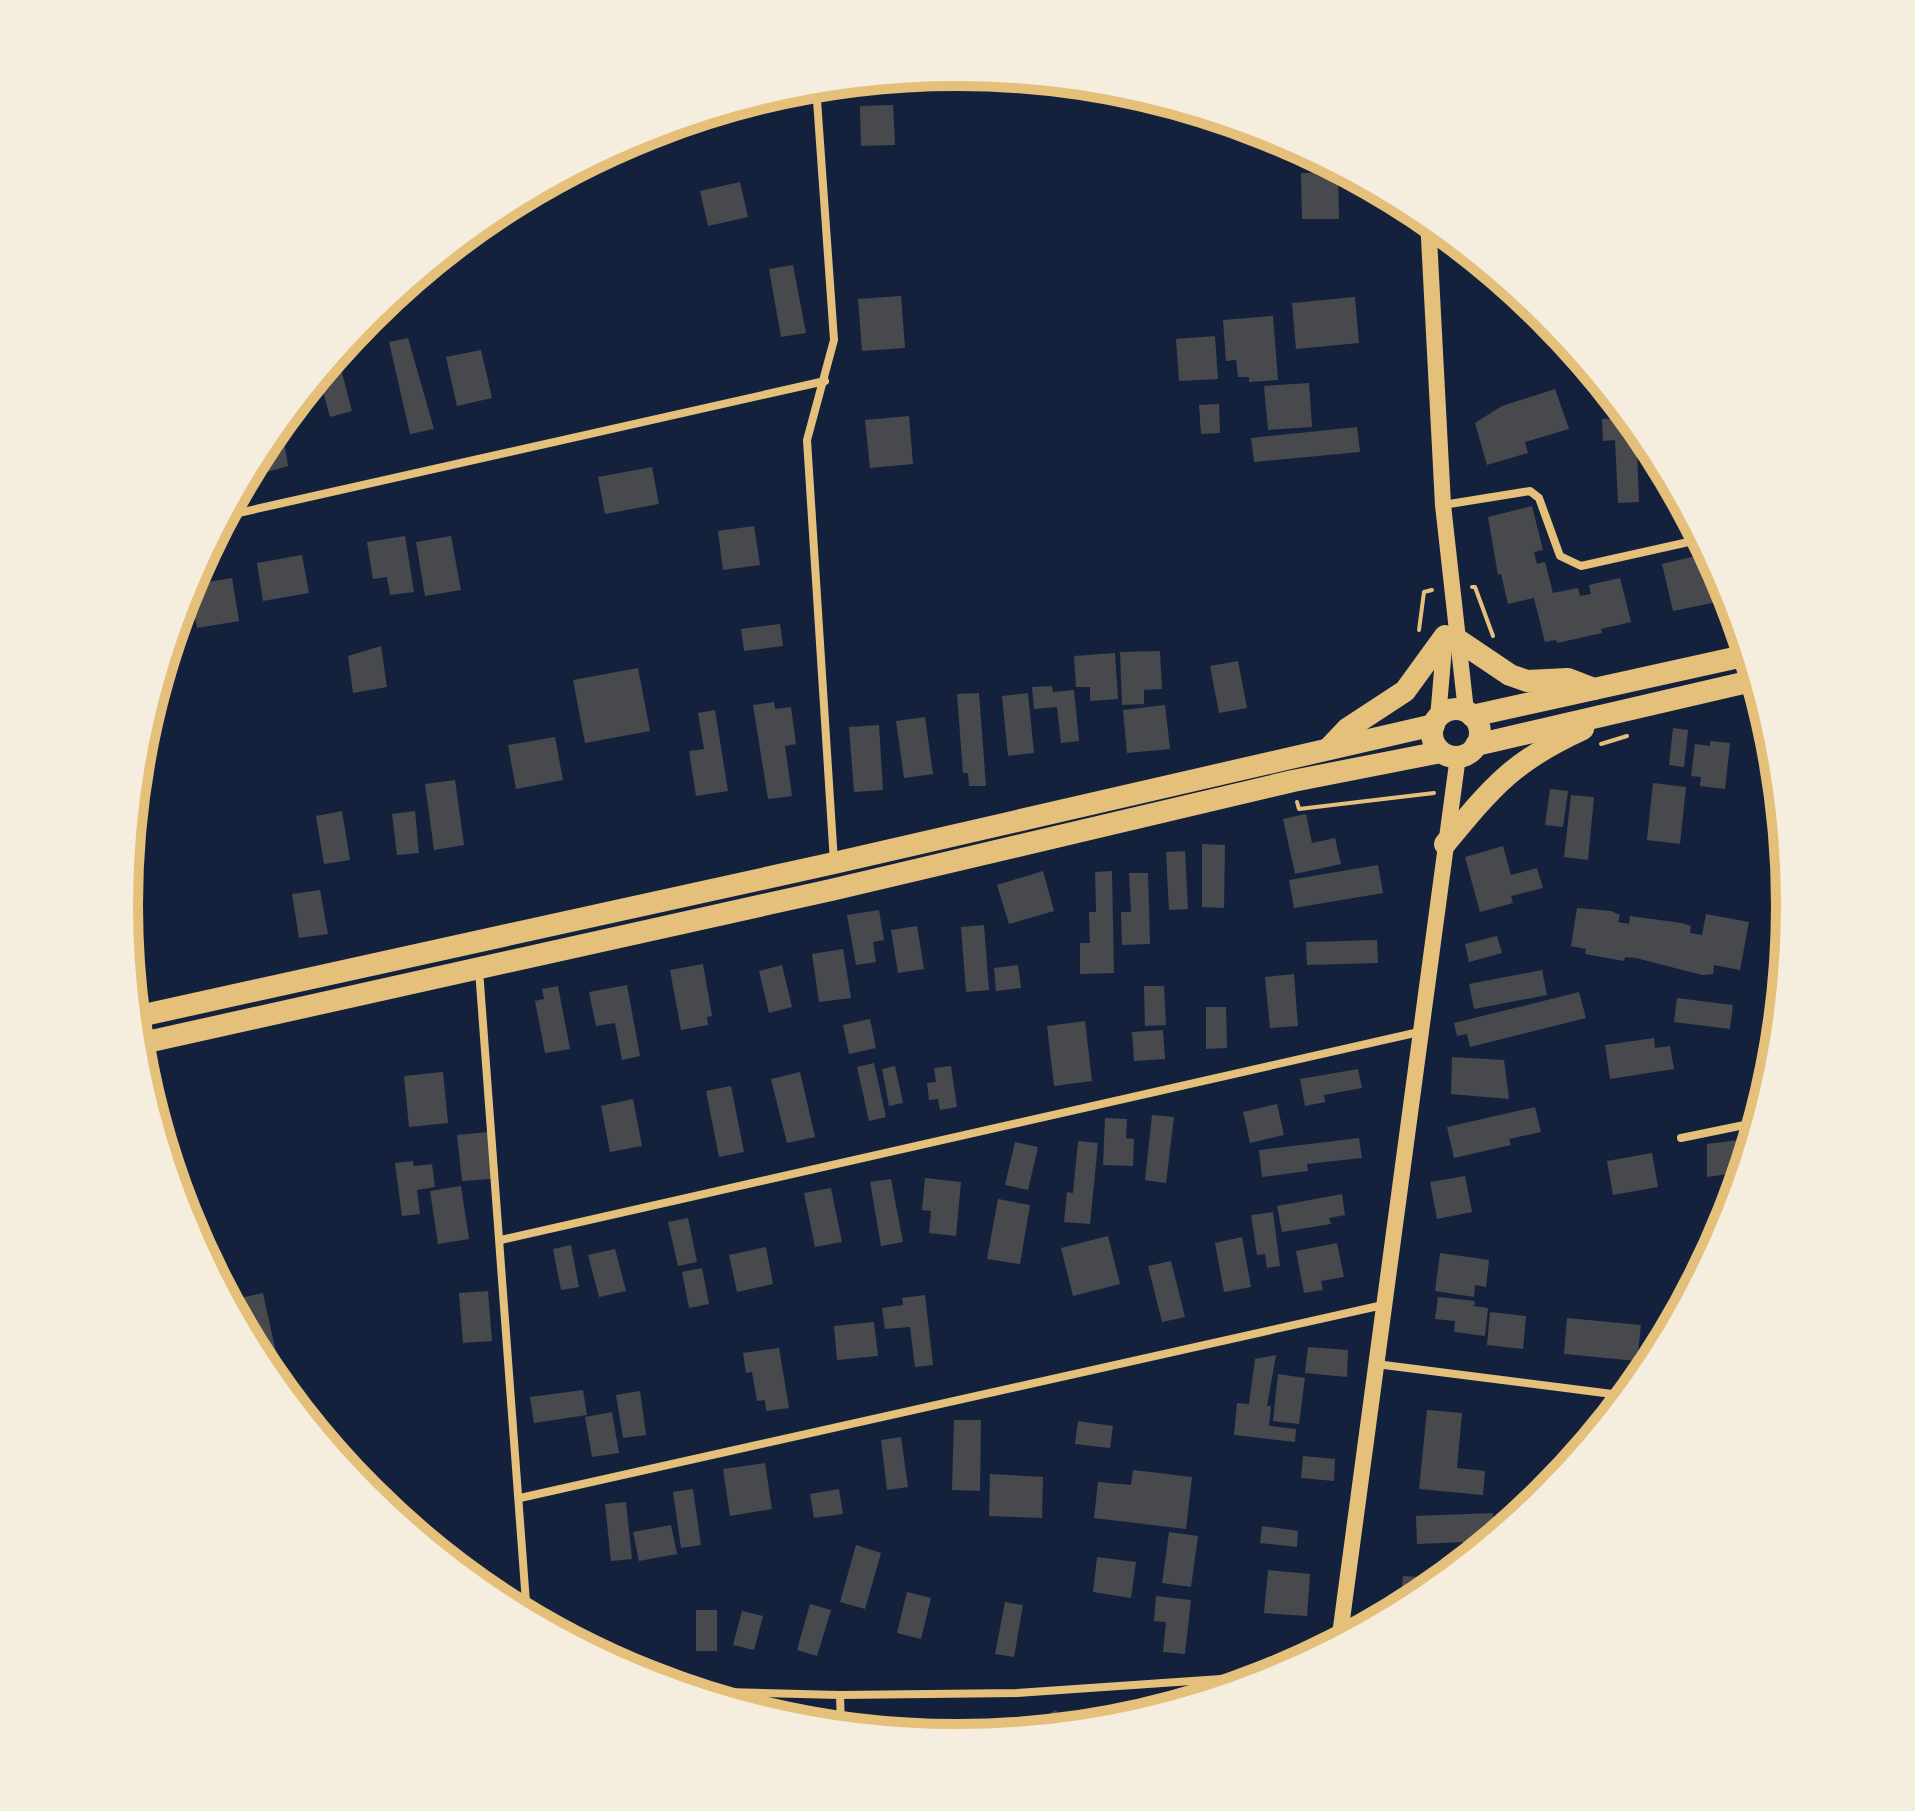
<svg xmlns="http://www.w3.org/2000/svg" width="1915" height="1811" viewBox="0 0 1915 1811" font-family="Spectral,serif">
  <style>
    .building { fill: #48494c }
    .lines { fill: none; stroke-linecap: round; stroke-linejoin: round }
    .path { stroke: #e5c07b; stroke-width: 4 }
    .minor { stroke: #e5c07b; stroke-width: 8 }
    .secondary { stroke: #e5c07b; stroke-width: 16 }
    .trunk { stroke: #e5c07b; stroke-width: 22 }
    .rim { fill: none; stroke: #e5c07b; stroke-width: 10 }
  </style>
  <rect width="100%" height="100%" fill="#14213d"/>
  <g class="building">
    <polygon points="893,105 895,145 861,146 860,106"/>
    <polygon points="1301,173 1338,173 1339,219 1302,219"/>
    <polygon points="740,182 748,217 708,226 700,191"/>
    <polygon points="793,265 806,333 781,337 769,269"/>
    <polygon points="901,296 905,348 862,351 858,299"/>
    <polygon points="1355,297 1359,343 1296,349 1292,303"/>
    <polygon points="1273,316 1278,380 1249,382 1249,377 1238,377 1236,360 1226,361 1223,320"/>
    <polygon points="1215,336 1218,379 1179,381 1176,339"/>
    <polygon points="408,338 434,429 410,434 389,342"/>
    <polygon points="481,350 492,398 457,406 446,357"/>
    <polygon points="337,354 352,411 330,417 319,376"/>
    <polygon points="1309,383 1312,427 1268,430 1264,386"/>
    <polygon points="1555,389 1569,429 1525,442 1528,453 1487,465 1475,423 1502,406"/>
    <polygon points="1219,404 1220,433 1201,434 1199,405"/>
    <polygon points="909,416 913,464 870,468 865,420"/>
    <polygon points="1630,418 1636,424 1639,502 1618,503 1615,440 1603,441 1602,419"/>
    <polygon points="281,422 288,466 256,475 253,463"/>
    <polygon points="1357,427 1360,452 1254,462 1251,438"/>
    <polygon points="652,467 659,504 605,514 598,477"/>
    <polygon points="1532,506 1543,550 1534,552 1537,564 1545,562 1553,593 1578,588 1580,596 1591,594 1589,585 1620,578 1631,622 1601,629 1602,633 1557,643 1556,640 1545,642 1534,598 1508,604 1501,574 1498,575 1488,517"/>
    <polygon points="754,526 760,565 723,570 718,531"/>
    <polygon points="405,536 414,592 390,595 387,577 373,579 367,542"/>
    <polygon points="451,536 461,590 425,596 416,542"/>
    <polygon points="1709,553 1731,599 1673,611 1662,564"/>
    <polygon points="302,555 309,593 263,601 257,563"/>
    <polygon points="232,578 239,621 197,628 189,585"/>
    <polygon points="780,624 783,646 744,651 741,629"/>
    <polygon points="381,646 387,687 353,693 348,656"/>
    <polygon points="1160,651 1162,689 1144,690 1144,704 1122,705 1120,652"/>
    <polygon points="1115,653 1118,699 1090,701 1090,687 1076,687 1074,656"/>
    <polygon points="1238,661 1247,708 1219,713 1210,666"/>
    <polygon points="638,668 650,731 585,743 573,680"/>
    <polygon points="1052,686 1053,692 1074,690 1079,741 1061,743 1057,707 1034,709 1032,687"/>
    <polygon points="979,693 986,786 969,786 968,773 963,773 957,694"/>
    <polygon points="1028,693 1034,753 1008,756 1002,696"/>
    <polygon points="774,702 775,709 791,707 796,744 785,746 792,796 768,799 753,705"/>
    <polygon points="1165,705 1170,749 1127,753 1123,710"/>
    <polygon points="715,710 728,791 696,796 689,751 704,749 698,713"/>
    <polygon points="925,717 933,774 904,778 896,721"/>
    <polygon points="879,725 883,790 854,792 849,727"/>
    <polygon points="1673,728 1688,730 1684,767 1669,765"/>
    <polygon points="555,737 563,780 516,789 508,745"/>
    <polygon points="1710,741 1730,743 1725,789 1700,786 1701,777 1691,776 1695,744 1710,746"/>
    <polygon points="455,780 464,845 434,850 425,784"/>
    <polygon points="1653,783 1686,787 1680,844 1647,840"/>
    <polygon points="1550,789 1568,791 1563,827 1545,825"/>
    <polygon points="1571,795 1594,797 1588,860 1564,857"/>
    <polygon points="342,811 350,860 324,864 316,816"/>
    <polygon points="415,811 419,853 397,855 392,814"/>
    <polygon points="1306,814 1312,843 1335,838 1341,864 1295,874 1283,819"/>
    <polygon points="1202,844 1225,845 1224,908 1202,907"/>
    <polygon points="1503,846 1511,875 1537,868 1543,888 1511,896 1513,903 1480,912 1465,857"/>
    <polygon points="1185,851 1188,909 1169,910 1166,852"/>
    <polygon points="1378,865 1383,893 1294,908 1289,880"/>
    <polygon points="1043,871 1054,911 1009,924 997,885"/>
    <polygon points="1112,871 1114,973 1080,974 1080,943 1090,943 1089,912 1096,912 1095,872"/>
    <polygon points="1129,873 1148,873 1150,944 1122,945 1121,912 1131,912"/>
    <polygon points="320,890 328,934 299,938 292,894"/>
    <polygon points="1577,908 1611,911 1620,915 1618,922 1624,923 1629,924 1630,916 1682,923 1691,926 1690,933 1702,935 1706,914 1749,922 1740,970 1714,965 1713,974 1702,975 1636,958 1625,957 1624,961 1585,954 1586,949 1571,946"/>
    <polygon points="879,910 884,940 873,942 876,962 856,965 847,915"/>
    <polygon points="984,925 989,990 966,992 961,927"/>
    <polygon points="917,926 924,969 898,973 891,930"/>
    <polygon points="1497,936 1502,953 1469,962 1465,944"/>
    <polygon points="1377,940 1378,963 1307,965 1306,942"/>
    <polygon points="843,949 851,998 819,1002 812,954"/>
    <polygon points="703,964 712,1016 707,1017 708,1025 681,1030 670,970"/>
    <polygon points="782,965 792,1007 769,1013 759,971"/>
    <polygon points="1018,965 1021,988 996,991 994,968"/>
    <polygon points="1542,970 1547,995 1474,1009 1469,984"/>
    <polygon points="1294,974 1298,1026 1270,1028 1265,977"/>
    <polygon points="627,985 640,1056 622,1060 615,1023 596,1026 589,992"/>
    <polygon points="558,986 570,1049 545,1053 535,1001 544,999 542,989"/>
    <polygon points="1144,986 1164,986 1166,1025 1145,1026"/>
    <polygon points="1579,992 1586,1018 1470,1047 1467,1034 1457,1036 1454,1023"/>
    <polygon points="1677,998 1733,1005 1730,1029 1674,1022"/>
    <polygon points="1206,1007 1226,1007 1227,1048 1206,1049"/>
    <polygon points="870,1019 876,1048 849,1054 843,1025"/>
    <polygon points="1085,1021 1092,1081 1054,1086 1047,1026"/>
    <polygon points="1163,1030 1165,1059 1134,1061 1132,1032"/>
    <polygon points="1654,1038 1655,1048 1670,1046 1674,1069 1610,1079 1605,1045"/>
    <polygon points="1452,1057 1504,1060 1509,1099 1451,1094"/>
    <polygon points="874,1063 886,1117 869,1121 857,1067"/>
    <polygon points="895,1066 903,1103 889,1106 882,1069"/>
    <polygon points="951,1066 957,1107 940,1110 938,1099 929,1100 927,1083 936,1082 934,1068"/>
    <polygon points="1358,1069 1362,1088 1324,1095 1325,1102 1305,1106 1300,1079"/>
    <polygon points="443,1072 448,1123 409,1127 404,1076"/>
    <polygon points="800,1072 815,1137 787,1143 771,1079"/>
    <polygon points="731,1086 744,1152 719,1157 706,1091"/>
    <polygon points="633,1099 642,1146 610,1152 601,1106"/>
    <polygon points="1277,1104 1284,1135 1250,1143 1243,1112"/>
    <polygon points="1535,1107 1541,1132 1509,1139 1511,1145 1454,1158 1447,1127"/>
    <polygon points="1152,1115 1174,1117 1166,1183 1145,1180"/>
    <polygon points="1105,1118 1127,1119 1126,1138 1134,1139 1133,1166 1103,1165"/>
    <polygon points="488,1132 492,1179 462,1181 457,1135"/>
    <polygon points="1359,1138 1362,1158 1307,1164 1308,1171 1262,1177 1259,1150"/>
    <polygon points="1754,1138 1743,1172 1707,1177 1707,1144"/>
    <polygon points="1078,1141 1098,1143 1090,1224 1064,1222 1067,1192 1073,1193"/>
    <polygon points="1015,1142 1038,1147 1028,1190 1005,1185"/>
    <polygon points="1652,1153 1658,1187 1613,1195 1607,1161"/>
    <polygon points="413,1161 414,1166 432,1164 435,1187 417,1190 420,1214 402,1216 395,1163"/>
    <polygon points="1465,1176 1472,1212 1437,1219 1430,1182"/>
    <polygon points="925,1178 961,1182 956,1236 929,1233 931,1211 922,1210"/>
    <polygon points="891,1179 903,1242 881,1246 870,1182"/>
    <polygon points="461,1186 469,1239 438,1244 430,1191"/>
    <polygon points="831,1188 842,1242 815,1247 804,1193"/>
    <polygon points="1342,1194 1345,1215 1329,1218 1331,1224 1282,1232 1277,1206"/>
    <polygon points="998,1199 1030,1205 1020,1264 987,1259"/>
    <polygon points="1273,1212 1280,1266 1267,1268 1265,1254 1257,1255 1251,1215"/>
    <polygon points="688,1218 697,1262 678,1266 668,1222"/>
    <polygon points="1108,1236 1120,1284 1073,1296 1061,1248"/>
    <polygon points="1242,1237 1251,1287 1224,1292 1215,1243"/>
    <polygon points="1337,1243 1344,1277 1321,1281 1323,1290 1304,1293 1296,1251"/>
    <polygon points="571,1245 579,1287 561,1290 553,1249"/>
    <polygon points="766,1247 773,1284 737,1292 729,1255"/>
    <polygon points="615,1249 626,1291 599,1297 588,1255"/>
    <polygon points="1440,1253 1489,1260 1486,1287 1475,1285 1474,1297 1435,1291"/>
    <polygon points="1171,1261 1185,1317 1162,1322 1148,1266"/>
    <polygon points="702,1268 709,1304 689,1308 682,1272"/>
    <polygon points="488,1291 492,1341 463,1343 459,1293"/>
    <polygon points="263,1293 285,1394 264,1368 228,1301"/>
    <polygon points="925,1295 933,1365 915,1367 910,1327 885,1329 882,1308 903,1305 902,1298"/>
    <polygon points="1438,1297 1475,1301 1474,1306 1488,1308 1485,1336 1454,1332 1455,1321 1435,1319"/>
    <polygon points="1490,1312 1526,1316 1523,1349 1487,1345"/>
    <polygon points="1567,1318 1641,1325 1637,1361 1564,1354"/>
    <polygon points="874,1322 878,1356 837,1360 834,1326"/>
    <polygon points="1308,1347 1348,1350 1347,1377 1305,1373"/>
    <polygon points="779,1348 789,1408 766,1411 765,1400 757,1401 752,1372 746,1373 743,1353"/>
    <polygon points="1276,1355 1267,1406 1271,1406 1269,1426 1296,1429 1295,1442 1234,1435 1237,1403 1249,1404 1255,1359"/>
    <polygon points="1278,1374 1305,1378 1299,1424 1273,1421"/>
    <polygon points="583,1390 587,1415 534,1423 530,1397"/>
    <polygon points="640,1391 646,1435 623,1438 616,1395"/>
    <polygon points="1427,1410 1462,1413 1457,1468 1485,1471 1483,1495 1419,1489"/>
    <polygon points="612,1412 619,1453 592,1457 585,1417"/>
    <polygon points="954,1420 981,1420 980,1491 952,1490"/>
    <polygon points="1078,1421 1113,1426 1110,1448 1075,1444"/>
    <polygon points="901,1437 908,1487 887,1490 881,1440"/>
    <polygon points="1303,1456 1335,1459 1334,1481 1301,1478"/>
    <polygon points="765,1463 772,1509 730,1516 723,1469"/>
    <polygon points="1133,1470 1192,1477 1186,1529 1094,1518 1098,1482 1131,1485"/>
    <polygon points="990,1474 1043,1477 1042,1518 989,1516"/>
    <polygon points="1549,1475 1563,1475 1548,1494"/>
    <polygon points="693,1489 701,1545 681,1548 673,1492"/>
    <polygon points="839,1489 843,1514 814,1518 810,1494"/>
    <polygon points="626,1502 632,1559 611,1561 605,1504"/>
    <polygon points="1493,1513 1494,1538 1491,1541 1417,1544 1416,1516"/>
    <polygon points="671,1525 677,1554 639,1561 633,1532"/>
    <polygon points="1262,1526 1298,1531 1297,1547 1260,1543"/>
    <polygon points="1169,1532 1198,1536 1191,1587 1162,1583"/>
    <polygon points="856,1545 881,1553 865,1609 840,1602"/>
    <polygon points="1097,1557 1136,1562 1131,1598 1093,1592"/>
    <polygon points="1268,1570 1310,1574 1307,1616 1264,1613"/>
    <polygon points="1403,1576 1434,1578 1433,1588 1400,1610"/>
    <polygon points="907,1592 931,1598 921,1639 897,1633"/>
    <polygon points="1156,1596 1191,1600 1185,1654 1163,1652 1166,1622 1154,1621"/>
    <polygon points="1005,1602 1023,1605 1014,1657 995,1654"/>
    <polygon points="810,1604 831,1610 817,1656 797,1650"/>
    <rect x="696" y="1610" width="21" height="41"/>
    <polygon points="742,1611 763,1616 754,1650 733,1645"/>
    <polygon points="809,1710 830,1714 828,1726 806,1724"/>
    <polygon points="1056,1710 1066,1728 1040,1731 1035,1722"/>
    <polygon points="1096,1711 1104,1725 1080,1727 1077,1721"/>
    <polygon points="984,1726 985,1736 962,1739 961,1727"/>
  </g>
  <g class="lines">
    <g class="path">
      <polyline points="1472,587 1475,587 1493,636"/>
      <polyline points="1419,630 1424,592 1432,590"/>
      <polyline points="1601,744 1627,736"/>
      <polyline points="1297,802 1299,809 1434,793"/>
    </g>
    <g class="minor">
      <polyline points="816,86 834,340 807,440 834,862"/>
      <polyline points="1443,505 1530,491 1539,498 1560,556 1581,566 1702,539"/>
      <polyline points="225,516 825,381"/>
      <polyline points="479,970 527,1616"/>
      <path d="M1781,1004C1772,982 1771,932 1790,916"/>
      <polyline points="1681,1138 1759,1122"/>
      <polyline points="501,1240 1419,1032"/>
      <polyline points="1376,1364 1628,1396"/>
      <polyline points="520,1498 1383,1305"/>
      <polyline points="689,1691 840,1695 1017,1693 1278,1675"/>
      <polyline points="840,1695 841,1727"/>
    </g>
    <g class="secondary">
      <polyline points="1428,219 1443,505 1466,711"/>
      <polyline points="1438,718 1445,636"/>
      <polyline points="1339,1642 1458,756"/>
    </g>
    <g class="trunk">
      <polyline points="1458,640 1510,675 1527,681 1568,679 1594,689"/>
      <circle cx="1456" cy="733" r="24"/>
      <polyline points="1472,716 1748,655"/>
      <polyline points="1476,745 1756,680"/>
      <polyline points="1328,749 1347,729 1405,691 1445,636"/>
      <path d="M1445,844C1493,786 1513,761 1583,729"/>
      <polyline points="135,1017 834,863 1434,725"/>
      <polyline points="138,1044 831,890 1293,781 1441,752"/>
    </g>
  </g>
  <path d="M0 0H1915V1811H0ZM138 905a819 819 0 1 1 1638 0a819 819 0 1 1-1638 0Z" fill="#f5edde" fill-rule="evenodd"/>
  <path class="rim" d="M138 905a819 819 0 1 1 1638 0a819 819 0 1 1-1638 0Z"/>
</svg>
